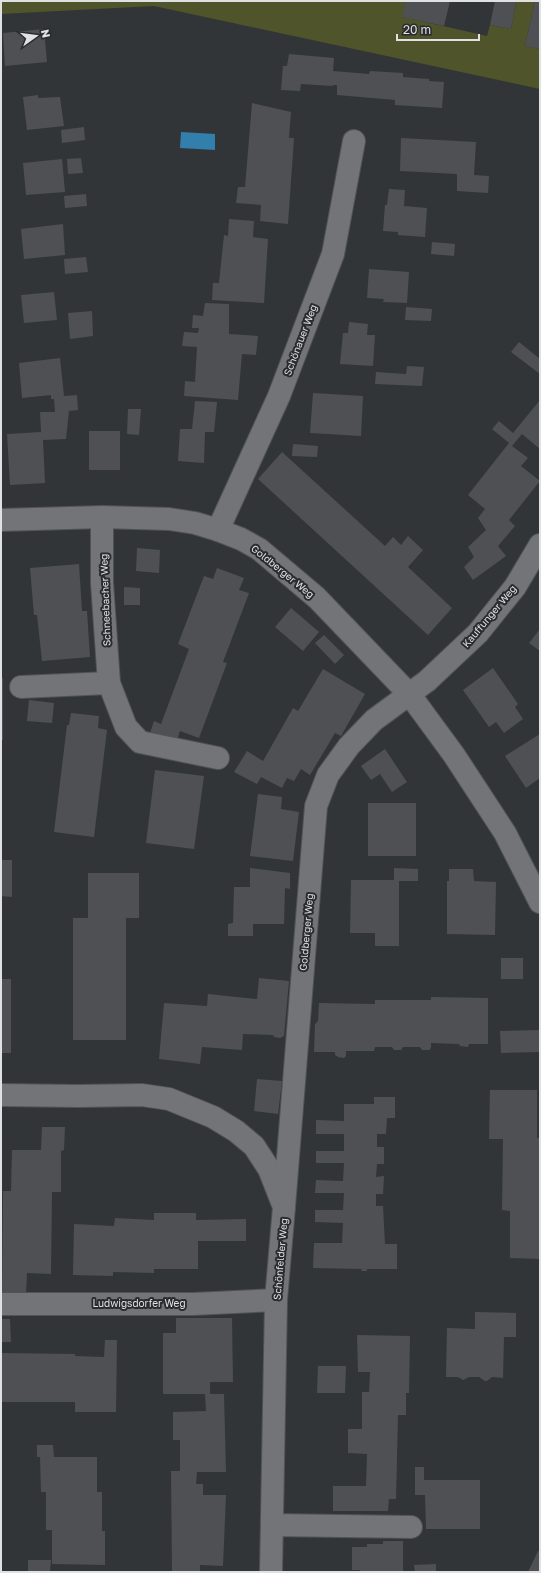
<svg xmlns="http://www.w3.org/2000/svg" width="541" height="1573" viewBox="0 0 541 1573" font-family="'Golos Text',sans-serif">
  <style>
    .green { fill: #4f542a }
    .water { fill: #327fac }
    .building { fill: #4e5054 }
    .lines { fill: none; stroke-linecap: round; stroke-linejoin: round }
    .street-casing { stroke: #515356; stroke-width: 24 }
    .street { stroke: #727478; stroke-width: 22 }
    .labels { text-anchor: middle; stroke-width: 4; stroke-linejoin: round; paint-order: stroke }
    .street-label { font-size: 10px; fill: #dfe1e3; stroke: #292b2e }
  </style>
  <rect width="100%" height="100%" fill="#323538"/>
  <polygon class="green" points="1,1 406,1 403,17 487,36 490,25 511,29 516,2 512,1 535,1 525,46 540,49 540,89 154,6 1,14"/>
  <polygon class="water" points="181,132 215,134 215,150 180,148"/>
  <g class="building">
    <polygon points="406,1 450,1 444,26 402,17"/>
    <polygon points="495,1 516,2 511,29 490,25"/>
    <polygon points="535,1 540,1 540,49 525,46"/>
    <polygon points="44,29 47,62 5,66 3,33"/>
    <polygon points="289,54 334,58 333,71 369,74 370,71 403,73 403,77 429,79 429,81 444,82 442,108 395,105 395,100 337,95 337,85 333,85 333,86 301,84 300,91 281,90 283,66 287,66"/>
    <polygon points="38,95 38,98 60,97 64,126 27,130 23,97"/>
    <polygon points="252,103 291,112 289,138 294,138 288,224 260,221 261,205 236,203 238,187 245,187"/>
    <polygon points="84,127 85,140 62,143 61,130"/>
    <polygon points="401,138 476,142 474,175 489,176 488,193 457,191 457,174 400,171"/>
    <polygon points="81,158 83,173 68,174 67,159"/>
    <polygon points="62,159 65,192 26,195 23,163"/>
    <polygon points="389,189 405,190 404,206 427,208 425,237 398,235 398,232 383,231 385,205 387,205"/>
    <polygon points="86,194 87,206 65,208 64,196"/>
    <polygon points="229,219 254,221 253,237 268,239 264,303 212,300 213,283 219,283 224,235 228,236"/>
    <polygon points="63,224 65,255 24,259 21,229"/>
    <polygon points="432,242 455,244 454,256 431,254"/>
    <polygon points="86,257 88,272 65,274 64,259"/>
    <polygon points="369,269 409,272 407,303 383,302 384,299 367,298"/>
    <polygon points="54,292 57,320 24,323 21,295"/>
    <polygon points="205,303 229,304 229,334 258,336 256,355 242,354 238,400 184,396 185,381 195,382 197,347 182,346 184,332 198,333 199,328 192,328 193,315 203,316"/>
    <polygon points="406,307 432,309 431,321 405,320"/>
    <polygon points="92,311 93,336 70,339 68,313"/>
    <polygon points="349,322 368,324 367,335 375,335 373,366 340,364 343,333 348,333"/>
    <polygon points="519,342 540,359 540,374 511,352"/>
    <polygon points="60,358 64,396 77,395 78,410 69,411 66,439 43,440 45,483 10,485 7,434 41,432 40,412 55,412 54,399 51,399 51,395 22,398 19,363"/>
    <polygon points="407,366 424,367 422,386 375,384 376,372 406,374"/>
    <polygon points="313,393 363,396 361,436 310,433"/>
    <polygon points="540,400 540,449 522,434 512,446 528,458 521,466 540,481 509,520 515,526 498,546 506,556 473,580 464,567 474,557 468,547 486,530 478,518 485,509 468,495 509,443 492,429 499,421 513,433"/>
    <polygon points="195,401 217,402 214,432 205,432 204,463 178,461 180,429 192,429"/>
    <polygon points="128,409 141,409 139,435 127,434"/>
    <rect x="89" y="431" width="31" height="39"/>
    <polygon points="293,444 318,446 317,457 292,456"/>
    <polygon points="282,452 385,546 393,537 401,545 408,536 423,550 408,567 452,608 428,635 258,479"/>
    <polygon points="137,548 160,550 159,573 136,571"/>
    <polygon points="79,564 82,611 87,611 90,657 42,661 37,615 34,615 30,568"/>
    <polygon points="217,568 244,578 239,590 249,593 223,662 227,663 199,738 180,731 176,743 150,733 154,721 161,724 189,649 178,644 204,576 213,579"/>
    <polygon points="124,587 140,588 140,605 124,605"/>
    <polygon points="291,608 319,632 303,651 275,627"/>
    <polygon points="540,629 540,651 529,643"/>
    <polygon points="324,635 344,655 335,664 315,643"/>
    <polygon points="493,668 518,704 515,707 523,719 504,733 496,722 489,727 463,690"/>
    <polygon points="323,669 365,694 341,736 335,733 310,775 301,769 294,781 287,778 282,788 261,777 257,784 234,772 247,751 263,761 293,708 298,711"/>
    <rect x="1" y="678" width="2" height="62"/>
    <polygon points="29,700 54,703 52,723 27,721"/>
    <polygon points="71,713 99,716 98,728 107,730 94,837 54,832 67,725 69,725"/>
    <polygon points="540,734 540,778 526,788 505,756"/>
    <polygon points="385,749 407,782 392,792 380,774 371,780 361,766"/>
    <polygon points="155,770 204,776 194,849 146,843"/>
    <polygon points="258,794 282,797 281,809 299,812 293,861 250,856"/>
    <rect x="368" y="803" width="48" height="53"/>
    <polygon points="1,860 12,860 12,897 1,896"/>
    <polygon points="250,868 290,873 290,889 285,888 284,924 253,924 253,936 228,936 228,924 233,923 234,887 250,887"/>
    <polygon points="394,868 418,869 418,881 399,881 399,946 375,946 375,933 350,933 351,880 394,880"/>
    <polygon points="449,869 473,869 474,881 496,882 495,935 447,934 447,881 449,881"/>
    <polygon points="88,873 139,873 139,918 126,918 126,1040 73,1040 73,918 88,918"/>
    <rect x="501" y="958" width="22" height="21"/>
    <polygon points="259,978 289,981 284,1036 280,1038 274,1037 273,1035 243,1034 242,1050 202,1047 200,1064 159,1059 164,1003 207,1006 208,994 257,999"/>
    <rect x="1" y="979" width="10" height="74"/>
    <polygon points="431,997 488,998 488,1044 469,1044 468,1047 460,1046 459,1044 431,1043 431,1048 429,1050 422,1050 420,1047 403,1047 401,1050 394,1050 392,1047 375,1047 374,1051 346,1051 346,1056 344,1058 338,1057 335,1055 335,1052 314,1052 315,1024 318,1021 319,1003 375,1004 375,1000 431,1000"/>
    <polygon points="540,1030 540,1052 501,1053 500,1031"/>
    <polygon points="257,1079 282,1081 278,1114 254,1111"/>
    <polygon points="490,1090 537,1090 537,1138 540,1138 540,1259 510,1258 510,1211 502,1210 503,1139 489,1139"/>
    <polygon points="374,1097 395,1097 395,1118 387,1118 386,1134 377,1134 377,1147 384,1147 384,1164 377,1164 376,1177 384,1176 383,1194 376,1194 376,1206 383,1206 385,1244 397,1244 397,1269 367,1269 367,1271 361,1271 362,1269 313,1268 314,1243 342,1243 343,1223 315,1222 315,1210 343,1210 344,1193 315,1193 316,1180 343,1181 344,1163 316,1163 316,1151 344,1151 344,1134 316,1134 316,1120 344,1121 344,1104 374,1104"/>
    <polygon points="42,1127 65,1127 64,1150 61,1151 61,1192 52,1192 51,1274 27,1273 26,1294 2,1293 3,1191 11,1191 12,1150 41,1150"/>
    <polygon points="154,1213 196,1213 196,1220 246,1219 246,1241 198,1241 198,1269 154,1269 154,1273 113,1272 113,1276 73,1275 74,1224 114,1226 115,1218 154,1220"/>
    <polygon points="475,1312 516,1313 516,1337 504,1337 503,1378 492,1377 487,1381 485,1381 479,1377 469,1377 463,1380 458,1377 446,1377 447,1328 475,1329"/>
    <polygon points="176,1318 232,1318 233,1382 210,1382 210,1394 224,1394 226,1472 197,1472 196,1484 203,1484 203,1495 226,1495 223,1566 200,1565 200,1572 172,1572 171,1471 180,1471 180,1440 173,1440 173,1412 206,1411 205,1394 163,1394 163,1333 176,1333"/>
    <polygon points="1,1319 10,1319 11,1342 1,1342"/>
    <polygon points="357,1335 410,1336 409,1393 406,1393 406,1415 398,1415 396,1499 389,1499 388,1511 333,1511 333,1486 366,1486 367,1454 348,1453 348,1429 362,1429 362,1392 369,1392 370,1372 358,1372"/>
    <polygon points="105,1340 117,1340 116,1412 75,1412 75,1402 1,1402 1,1353 75,1354 75,1356 104,1357"/>
    <polygon points="318,1366 346,1366 345,1393 317,1393"/>
    <polygon points="37,1445 53,1445 54,1457 97,1457 97,1492 102,1492 102,1531 105,1531 105,1565 52,1564 52,1530 46,1530 46,1492 41,1492 40,1457 37,1457"/>
    <polygon points="415,1467 424,1467 424,1480 480,1480 480,1529 426,1529 425,1495 415,1495"/>
    <polygon points="383,1541 403,1541 403,1572 360,1572 360,1570 352,1570 352,1547 367,1547 367,1544 383,1544"/>
    <polygon points="538,1551 540,1552 540,1572 528,1572"/>
    <polygon points="28,1560 51,1560 50,1571 28,1571"/>
    <polygon points="436,1564 436,1572 415,1572 414,1565"/>
  </g>
  <g class="lines">
    <defs>
      <g id="street">
        <polyline points="102,517 102,583 109,683 126,727 140,742 218,758"/>
        <polyline points="1,520 102,517 169,519 195,523 218,530 241,539 259,549 317,598 410,695 454,755 505,833 540,902"/>
        <polyline points="218,530 279,396 333,254 354,141"/>
        <polyline points="21,687 109,683"/>
        <polyline points="1,1095 78,1096 142,1095 169,1099 213,1117 236,1131 254,1146 269,1169 284,1207 276,1300 271,1572"/>
        <polyline points="284,1207 316,806 328,775 349,746 374,720 427,681 478,633 515,587 540,545"/>
        <polyline points="1,1304 193,1304 276,1300"/>
        <polyline points="272,1525 411,1527"/>
      </g>
    </defs>
    <use href="#street" class="street-casing"/>
    <use href="#street" class="street"/>
  </g>
  <g class="labels">
    <g class="street-label">
      <text transform="translate(300 340) rotate(-69)" y="4">Schönauer Weg</text>
      <text transform="translate(283 571) rotate(39)" y="4">Goldberger Weg</text>
      <text transform="translate(105 600) rotate(-92)" y="4">Schneebacher Weg</text>
      <text transform="translate(489 616) rotate(-50)" y="4">Kauffunger Weg</text>
      <text transform="translate(306 932) rotate(-85)" y="4">Goldberger Weg</text>
      <text transform="translate(280 1259) rotate(-85)" y="4">Schönfelder Weg</text>
      <text x="139" y="1307">Ludwigsdorfer Weg</text>
    </g>
  </g>
  <rect width="541" height="1573" fill="none" stroke="#dfe1e3" stroke-width="4"/>
  <g transform="translate(36 36) rotate(76)" stroke="#292b2e" stroke-width="3" paint-order="stroke">
  <path d="M0-3L7 15L0 10L-7 15Z" fill="#dfe1e3"/>
  <text y="-6" font-size="11" font-weight="bold" text-anchor="middle" fill="#dfe1e3">N</text>
  </g>
  <path d="M397 34v6h82v-6" fill="none" stroke="#dfe1e3" stroke-width="2"/>
  <text x="403" y="34" font-size="12" fill="#dfe1e3" stroke="#292b2e" stroke-width="3" paint-order="stroke">20 m</text>
</svg>
